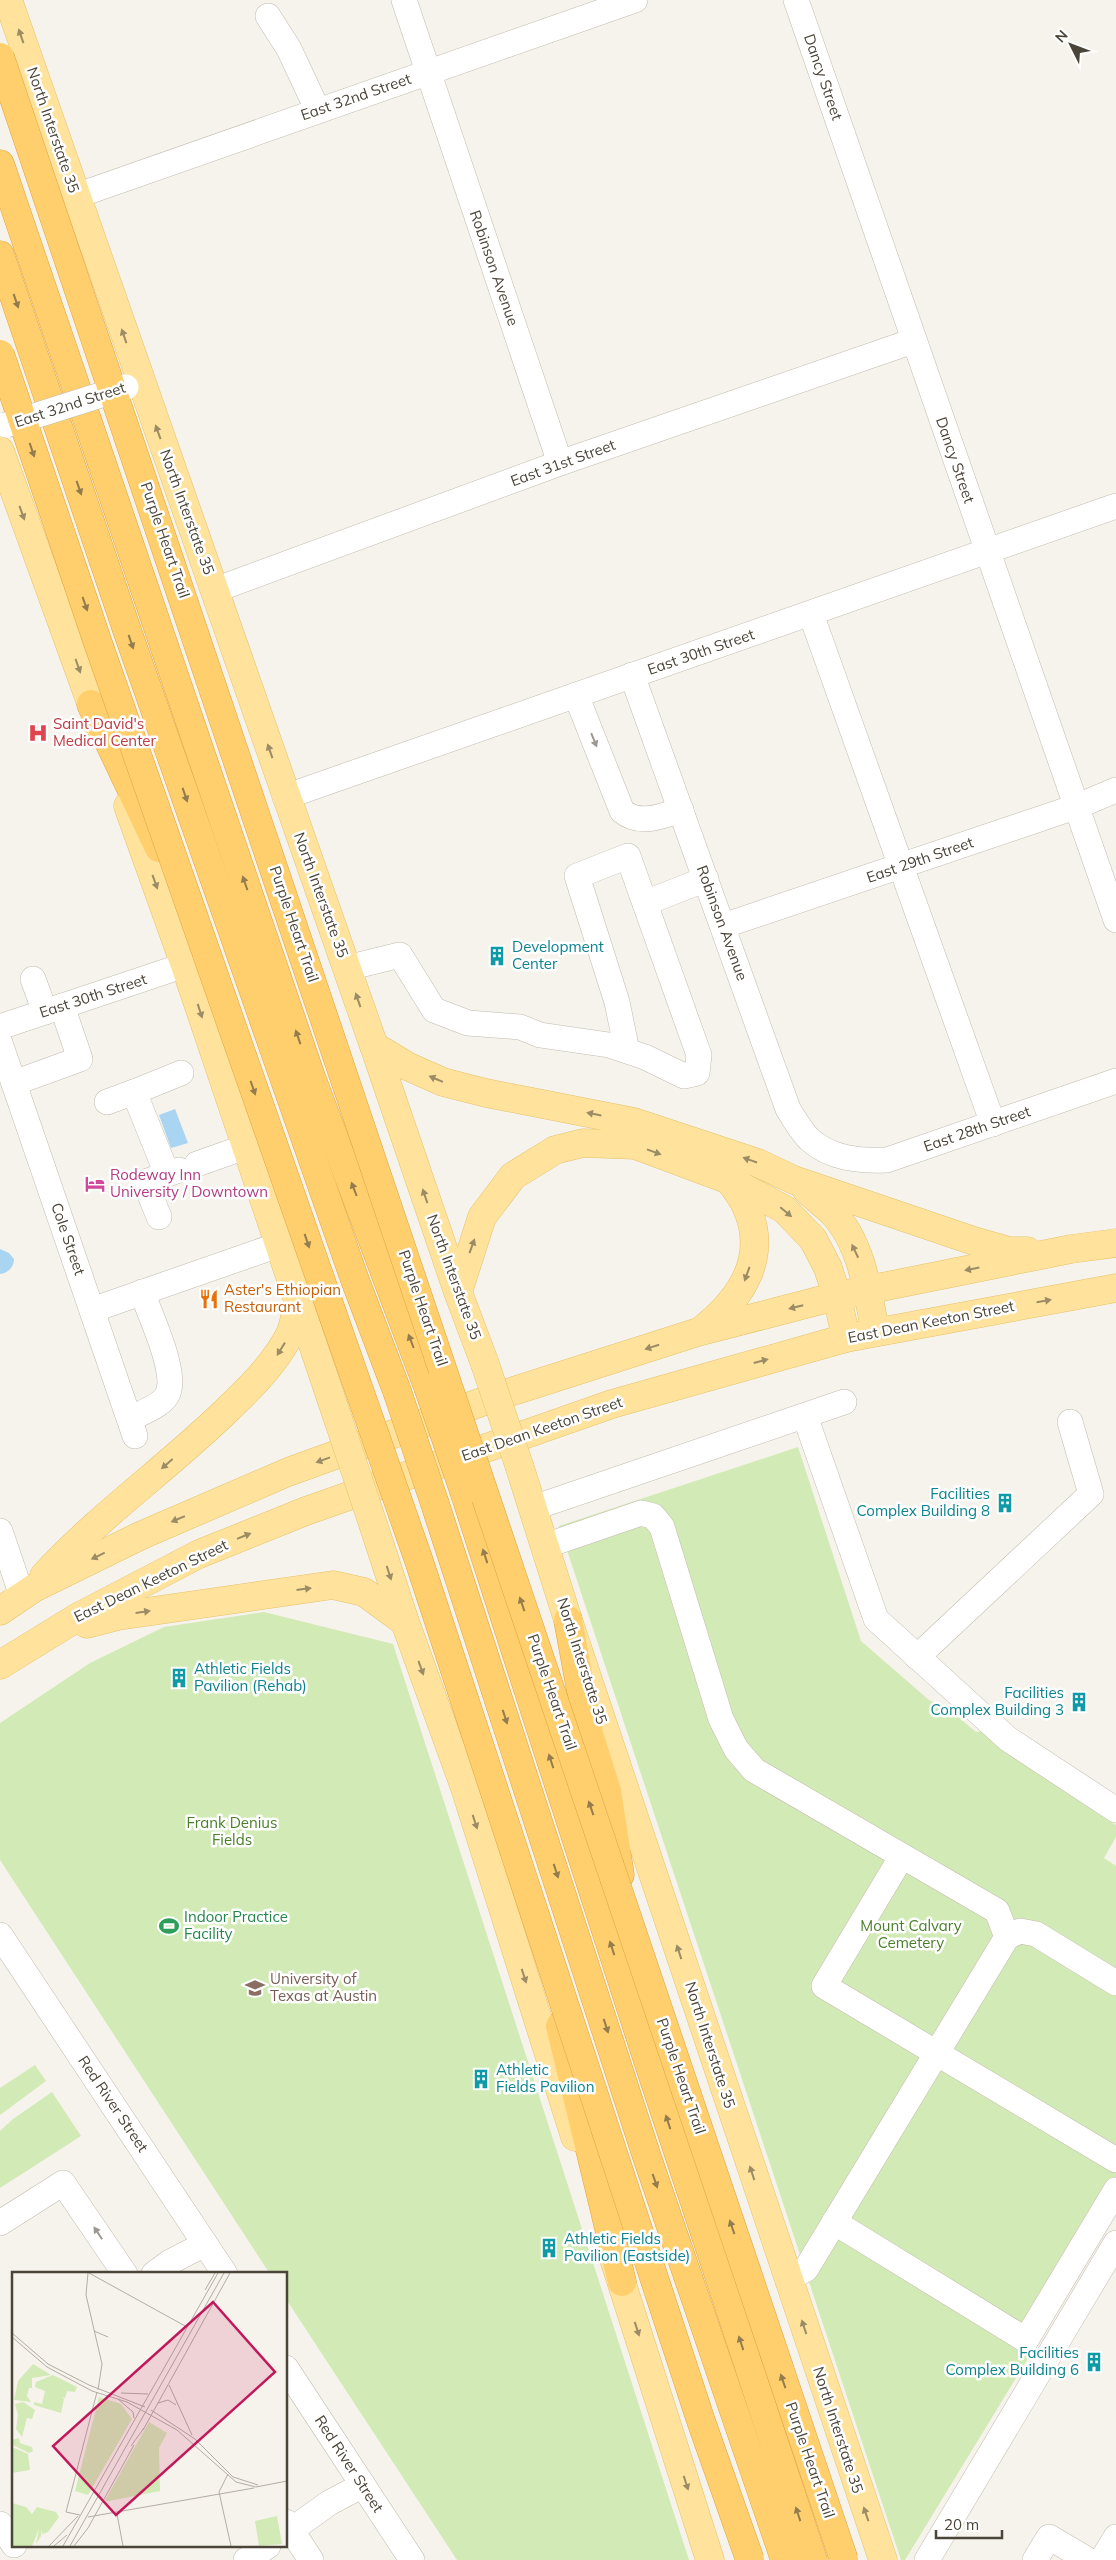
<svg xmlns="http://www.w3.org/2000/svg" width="1116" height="2560" viewBox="0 0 1116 2560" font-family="Mulish,sans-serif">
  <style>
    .green { fill: #d2eab5 }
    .water { fill: #a9d4f2 }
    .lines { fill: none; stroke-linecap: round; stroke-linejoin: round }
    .minor-casing { stroke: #c2bbae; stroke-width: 26 }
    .major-casing { stroke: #e6c16a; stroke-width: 29 }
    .highway-casing { stroke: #e0a43c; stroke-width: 29 }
    .minor { stroke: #fff; stroke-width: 25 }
    .major { stroke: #ffe39c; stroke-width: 28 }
    .highway { stroke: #ffcf6e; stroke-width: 28 }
    .minor-bridge-casing { stroke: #c2bbae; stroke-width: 26; stroke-linecap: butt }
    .major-bridge-casing { stroke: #e6c16a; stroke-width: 29; stroke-linecap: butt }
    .highway-bridge-casing { stroke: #e0a43c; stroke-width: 29; stroke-linecap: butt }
    .minor-bridge { stroke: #fff; stroke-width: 25 }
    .major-bridge { stroke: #ffe39c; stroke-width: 28 }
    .highway-bridge { stroke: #ffcf6e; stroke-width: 28 }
    .oneway { fill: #9c8c66 }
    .oneway2 { fill: #937c4e }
    .oneway3 { fill: #9c9892 }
    .labels { text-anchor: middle; stroke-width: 5; stroke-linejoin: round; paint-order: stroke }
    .street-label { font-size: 15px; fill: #4b4439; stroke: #fff }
    .health-label { font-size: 15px; fill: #be3a42; stroke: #fff; text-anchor: start }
    .culture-label { font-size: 15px; fill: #0d838f; stroke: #fff; text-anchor: start }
    .hotel-label { font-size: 15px; fill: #b23c85; stroke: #fff; text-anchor: start }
    .food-label { font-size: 15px; fill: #c56008; stroke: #fff; text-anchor: start }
    .park-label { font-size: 15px; fill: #4a7f2a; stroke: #fff }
    .leisure-label { font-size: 15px; fill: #27864d; stroke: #fff; text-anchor: start }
    .education-label { font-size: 15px; fill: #785e54; stroke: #fff; text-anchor: start }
    .inset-road { fill: none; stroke: #b2ada4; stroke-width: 1 }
    .view { fill: #c2185b; fill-opacity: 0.15; stroke: #c2185b; stroke-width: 2.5 }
    .inset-edge { fill: none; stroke: #4b4439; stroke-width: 2.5 }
  </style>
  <rect width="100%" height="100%" fill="#f6f3ec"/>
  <g class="green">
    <polygon points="798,1447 861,1641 929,1700 950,1710 976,1732 988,1730 1034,1771 1116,1825 1116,1837 1104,1858 1116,1866 1116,2214 905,2560 901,2560 559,1526"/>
    <polygon points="264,1612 393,1644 689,2560 457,2560 286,2299 286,2274 270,2274 0,1860 0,1723 90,1663 164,1627"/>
    <polygon points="35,2065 46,2081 0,2115 0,2088"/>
    <polygon points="52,2092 81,2136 0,2188 0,2131 13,2119"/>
  </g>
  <g class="water">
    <polygon points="175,1109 188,1143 171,1148 159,1115"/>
    <path d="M0,1249L9,1253L14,1259C14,1267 8,1273 0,1274Z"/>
  </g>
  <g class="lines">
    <defs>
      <g id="minor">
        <polyline points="404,0 560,463"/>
        <polyline points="796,0 1116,920"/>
        <polyline points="268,16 289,49 318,111"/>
        <polyline points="76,196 635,0"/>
        <polyline points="215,590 560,463 913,341"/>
        <polyline points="811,614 993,1124"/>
        <path d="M632,675L788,1109C794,1119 801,1131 809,1139C831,1159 859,1161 887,1160L1116,1081"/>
        <path d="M576,695L622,811C640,826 661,816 681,810"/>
        <polyline points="285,797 1116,506"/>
        <polyline points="645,903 706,879"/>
        <polyline points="723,926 1078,806 1116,790"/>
        <polyline points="347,968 400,955 434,1010 468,1023 520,1027 540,1035 609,1045 645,1057 684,1076 697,1073 699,1055 628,856 577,876 617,1002 627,1051"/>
        <polyline points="33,979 45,1012"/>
        <polyline points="0,1027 185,965"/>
        <polyline points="0,1043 135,1436"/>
        <polyline points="14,1083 80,1059 62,1006"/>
        <polyline points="134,1092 181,1073"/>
        <polyline points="107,1102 134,1092 167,1174"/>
        <polyline points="197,1164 245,1147"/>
        <polyline points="159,1217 145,1182 179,1170"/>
        <polyline points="92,1310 278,1245"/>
        <polyline points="805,1416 876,1619 1008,1739 1116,1810"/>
        <path d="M130,1419C140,1413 164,1405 168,1393C177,1371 150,1315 142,1292"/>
        <polyline points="533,1508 844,1402"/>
        <polyline points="0,1531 22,1596"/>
        <polyline points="545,1546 641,1513 653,1516 662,1527 721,1719 736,1749 754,1770 997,1911 1007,1937 806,2269 788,2280"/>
        <polyline points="917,1657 1091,1494 1070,1422"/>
        <polyline points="902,1856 824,1986 1116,2160"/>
        <polyline points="0,1935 225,2274"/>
        <polyline points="1007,1937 1020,1931 1036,1934 1116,1983"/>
        <polyline points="834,2222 1026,2340 1116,2190"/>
        <polyline points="0,2223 63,2183 125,2274"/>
        <polyline points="154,2274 170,2262 205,2244"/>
        <polyline points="286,2368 412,2560"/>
        <polyline points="286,2522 311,2560"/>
        <polyline points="0,2524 14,2545"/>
        <polyline points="286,2534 329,2503 363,2485"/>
        <polyline points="246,2560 268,2546"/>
        <polyline points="927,2560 1116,2243"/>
        <polyline points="1035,2560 1049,2537 1088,2560"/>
        <polyline points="1102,2560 1116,2537"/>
      </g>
      <g id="major">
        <polyline points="8,0 374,1046 458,1292 485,1364"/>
        <polyline points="0,451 99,725"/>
        <polyline points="128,806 185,965 338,1419"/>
        <polyline points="374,1046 407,1066 443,1082 486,1093 634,1122 758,1163 794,1180 974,1241 1009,1251 1027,1251"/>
        <path d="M806,1189C814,1197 824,1204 832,1212C862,1243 868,1292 875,1331"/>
        <polyline points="458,1292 482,1217 513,1176 555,1150 583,1143 635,1145 729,1180 784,1209 813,1239 828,1268 837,1296 846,1338"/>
        <path d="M703,1329C742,1298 769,1256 746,1206C742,1197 735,1188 729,1180"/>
        <polyline points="520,1468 568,1620 883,2560"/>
        <polyline points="374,1527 405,1622 465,1788 575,2137"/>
        <path d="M44,1576C99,1516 166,1469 225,1412C249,1389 273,1366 289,1336C294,1327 295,1314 298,1303"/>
        <polyline points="0,1611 34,1588 142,1535 288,1472 501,1395 698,1332 837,1296 1071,1249 1116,1243"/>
        <polyline points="87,1624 118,1616 333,1585 364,1592 405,1622"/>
        <polyline points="0,1665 78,1617 199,1554 306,1511 612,1404 846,1338 1116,1288"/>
        <polyline points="614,2259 710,2560"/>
      </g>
      <g id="highway">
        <polyline points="0,164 310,1074 428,1387"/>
        <polyline points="0,255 128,633 355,1280 397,1391"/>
        <polyline points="91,704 159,848"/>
        <polyline points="464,1491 648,2061 813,2560"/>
        <polyline points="435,1504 647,2157 785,2560"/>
        <polyline points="568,1620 589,1734 607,1791 620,1875"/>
        <polyline points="560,2026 622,2282"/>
      </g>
    </defs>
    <use href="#minor" class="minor-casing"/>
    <use href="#major" class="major-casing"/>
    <use href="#highway" class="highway-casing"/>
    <use href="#minor" class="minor"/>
    <use href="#major" class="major"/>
    <use href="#highway" class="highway"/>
    <defs>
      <polyline id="minor-bridge" points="6,425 126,387"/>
      <g id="major-bridge">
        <polyline points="485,1364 520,1468"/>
        <polyline points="338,1419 374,1527"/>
      </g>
      <g id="highway-bridge">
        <polyline points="0,57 844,2560"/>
        <polyline points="0,354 98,643 419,1561 701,2421 750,2560"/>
        <polyline points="428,1387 464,1491"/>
        <polyline points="397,1391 435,1504"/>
      </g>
    </defs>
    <use href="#minor-bridge" class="minor-bridge-casing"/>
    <use href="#major-bridge" class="major-bridge-casing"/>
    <use href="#highway-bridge" class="highway-bridge-casing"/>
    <use href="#minor-bridge" class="minor-bridge"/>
    <use href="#major-bridge" class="major-bridge"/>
    <use href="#highway-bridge" class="highway-bridge"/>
  </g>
  <defs><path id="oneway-solid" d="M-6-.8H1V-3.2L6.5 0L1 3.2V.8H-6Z" transform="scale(1.25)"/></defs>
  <g class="oneway">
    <use href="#oneway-solid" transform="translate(21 36) rotate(-109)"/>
    <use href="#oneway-solid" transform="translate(124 336) rotate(-109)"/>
    <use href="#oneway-solid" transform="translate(158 432) rotate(-110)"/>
    <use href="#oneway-solid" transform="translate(22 513) rotate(70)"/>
    <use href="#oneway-solid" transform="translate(78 666) rotate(70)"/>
    <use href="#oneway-solid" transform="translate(270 751) rotate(-109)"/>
    <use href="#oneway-solid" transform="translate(155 882) rotate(70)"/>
    <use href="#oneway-solid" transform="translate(358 1000) rotate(-109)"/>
    <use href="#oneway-solid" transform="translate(200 1011) rotate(72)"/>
    <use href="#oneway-solid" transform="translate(436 1079) rotate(-157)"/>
    <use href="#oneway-solid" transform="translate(594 1114) rotate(-169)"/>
    <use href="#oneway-solid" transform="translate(654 1152) rotate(20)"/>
    <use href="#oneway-solid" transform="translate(750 1160) rotate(-161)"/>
    <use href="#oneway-solid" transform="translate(425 1196) rotate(-109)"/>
    <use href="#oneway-solid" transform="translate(786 1212) rotate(40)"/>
    <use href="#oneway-solid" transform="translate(472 1246) rotate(-70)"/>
    <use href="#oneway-solid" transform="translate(855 1251) rotate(-115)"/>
    <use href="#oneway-solid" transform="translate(972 1269) rotate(169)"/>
    <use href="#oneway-solid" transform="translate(747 1274) rotate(110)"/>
    <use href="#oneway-solid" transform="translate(1044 1301) rotate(-10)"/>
    <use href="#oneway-solid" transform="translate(796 1307) rotate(166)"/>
    <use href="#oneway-solid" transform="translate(652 1347) rotate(162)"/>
    <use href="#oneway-solid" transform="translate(281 1349) rotate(122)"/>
    <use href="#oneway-solid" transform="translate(761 1361) rotate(-15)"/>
    <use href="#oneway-solid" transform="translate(323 1460) rotate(160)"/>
    <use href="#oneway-solid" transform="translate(167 1464) rotate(139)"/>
    <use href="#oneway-solid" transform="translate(178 1519) rotate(157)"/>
    <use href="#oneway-solid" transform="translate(244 1536) rotate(-22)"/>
    <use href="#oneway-solid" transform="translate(98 1556) rotate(154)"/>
    <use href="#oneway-solid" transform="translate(389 1573) rotate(72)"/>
    <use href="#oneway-solid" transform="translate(304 1589) rotate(-7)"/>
    <use href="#oneway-solid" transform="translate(143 1612) rotate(-8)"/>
    <use href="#oneway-solid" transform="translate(421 1668) rotate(70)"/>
    <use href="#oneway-solid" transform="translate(475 1822) rotate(72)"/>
    <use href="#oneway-solid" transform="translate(679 1952) rotate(-108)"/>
    <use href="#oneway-solid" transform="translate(524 1976) rotate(72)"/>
    <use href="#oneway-solid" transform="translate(752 2173) rotate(-108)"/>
    <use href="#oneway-solid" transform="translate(804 2327) rotate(-108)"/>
    <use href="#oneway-solid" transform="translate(637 2329) rotate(72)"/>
    <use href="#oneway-solid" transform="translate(686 2483) rotate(72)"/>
    <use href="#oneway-solid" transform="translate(866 2514) rotate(-109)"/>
  </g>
  <g class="oneway2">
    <use href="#oneway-solid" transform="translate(16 301) rotate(71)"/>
    <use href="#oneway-solid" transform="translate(32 450) rotate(71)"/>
    <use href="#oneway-solid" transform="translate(79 488) rotate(71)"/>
    <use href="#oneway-solid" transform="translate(85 604) rotate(71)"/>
    <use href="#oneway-solid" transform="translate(131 642) rotate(71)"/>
    <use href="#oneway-solid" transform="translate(185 795) rotate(71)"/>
    <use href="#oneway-solid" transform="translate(245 883) rotate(-109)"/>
    <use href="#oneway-solid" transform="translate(298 1037) rotate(-109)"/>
    <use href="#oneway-solid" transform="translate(253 1088) rotate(71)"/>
    <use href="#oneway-solid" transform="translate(354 1189) rotate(-111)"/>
    <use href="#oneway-solid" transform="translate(307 1241) rotate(71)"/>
    <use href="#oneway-solid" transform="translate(411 1341) rotate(-111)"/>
    <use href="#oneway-solid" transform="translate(485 1556) rotate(-108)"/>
    <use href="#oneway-solid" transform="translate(522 1604) rotate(-109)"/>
    <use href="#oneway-solid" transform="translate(505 1717) rotate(72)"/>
    <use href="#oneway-solid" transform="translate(551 1761) rotate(-108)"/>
    <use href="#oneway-solid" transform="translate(591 1808) rotate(-109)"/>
    <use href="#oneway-solid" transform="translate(556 1871) rotate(72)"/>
    <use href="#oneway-solid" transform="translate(612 1948) rotate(-108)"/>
    <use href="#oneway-solid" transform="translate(606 2026) rotate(72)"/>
    <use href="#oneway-solid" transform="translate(668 2122) rotate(-108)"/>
    <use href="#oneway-solid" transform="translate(655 2181) rotate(71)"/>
    <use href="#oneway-solid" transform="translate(732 2227) rotate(-109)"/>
    <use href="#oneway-solid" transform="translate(741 2343) rotate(-108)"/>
    <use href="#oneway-solid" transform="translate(783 2381) rotate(-109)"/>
    <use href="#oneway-solid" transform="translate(798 2514) rotate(-108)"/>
  </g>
  <g class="oneway3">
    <use href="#oneway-solid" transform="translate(594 740) rotate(68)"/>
    <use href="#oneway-solid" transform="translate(98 2233) rotate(-124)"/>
  </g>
  <defs>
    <symbol id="hospital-bare" viewBox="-9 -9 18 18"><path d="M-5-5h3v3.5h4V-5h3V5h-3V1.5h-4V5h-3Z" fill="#e0444e" stroke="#fff" stroke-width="2.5" paint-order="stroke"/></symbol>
    <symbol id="building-bare" viewBox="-9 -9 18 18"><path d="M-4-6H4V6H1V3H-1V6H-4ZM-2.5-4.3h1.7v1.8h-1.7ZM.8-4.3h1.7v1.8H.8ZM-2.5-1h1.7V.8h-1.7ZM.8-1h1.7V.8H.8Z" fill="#0f9aa8" stroke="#fff" stroke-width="2.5" paint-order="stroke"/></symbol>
    <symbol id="hotel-bare" viewBox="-9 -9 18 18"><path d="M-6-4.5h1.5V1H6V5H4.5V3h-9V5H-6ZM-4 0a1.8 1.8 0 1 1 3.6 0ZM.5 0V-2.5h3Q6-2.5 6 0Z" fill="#d1479c" stroke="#fff" stroke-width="2.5" paint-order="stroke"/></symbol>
    <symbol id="restaurant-bare" viewBox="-9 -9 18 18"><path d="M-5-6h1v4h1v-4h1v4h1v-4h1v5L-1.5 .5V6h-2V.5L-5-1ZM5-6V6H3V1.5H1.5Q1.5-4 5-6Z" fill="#e8710a" stroke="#fff" stroke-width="2.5" paint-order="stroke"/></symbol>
    <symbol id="stadium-bare" viewBox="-9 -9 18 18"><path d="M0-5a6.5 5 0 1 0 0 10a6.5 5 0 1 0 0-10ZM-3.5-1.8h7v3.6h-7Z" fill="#2e9e5b" stroke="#fff" stroke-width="2.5" paint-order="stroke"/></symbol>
    <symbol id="university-bare" viewBox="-9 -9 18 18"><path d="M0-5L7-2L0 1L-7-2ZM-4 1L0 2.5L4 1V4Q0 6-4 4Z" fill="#8d6e63" stroke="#fff" stroke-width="2.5" paint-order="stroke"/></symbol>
  </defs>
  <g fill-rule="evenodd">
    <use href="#hospital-bare" x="24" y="719" width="28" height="28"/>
    <use href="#building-bare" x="483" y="942" width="28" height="28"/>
    <use href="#hotel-bare" x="81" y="1170" width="28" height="28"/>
    <use href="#restaurant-bare" x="195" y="1285" width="28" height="28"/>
    <use href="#building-bare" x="991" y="1489" width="28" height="28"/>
    <use href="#building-bare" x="165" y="1664" width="28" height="28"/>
    <use href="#building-bare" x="1065" y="1688" width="28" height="28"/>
    <use href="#stadium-bare" x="155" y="1912" width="28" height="28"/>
    <use href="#university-bare" x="241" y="1974" width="28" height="28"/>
    <use href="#building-bare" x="467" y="2065" width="28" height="28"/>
    <use href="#building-bare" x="535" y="2234" width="28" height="28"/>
    <use href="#building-bare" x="1080" y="2348" width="28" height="28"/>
  </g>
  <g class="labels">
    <g class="street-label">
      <text transform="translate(823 77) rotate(71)" y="5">Dancy Street</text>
      <text transform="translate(356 97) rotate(-19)" y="5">East 32nd Street</text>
      <text transform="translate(53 130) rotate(71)" y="5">North Interstate 35</text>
      <text transform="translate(494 268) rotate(71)" y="5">Robinson Avenue</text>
      <text transform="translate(70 405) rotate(-18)" y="5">East 32nd Street</text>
      <text transform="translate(955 460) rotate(71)" y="5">Dancy Street</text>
      <text transform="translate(563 463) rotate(-20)" y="5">East 31st Street</text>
      <text transform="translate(187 512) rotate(70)" y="5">North Interstate 35</text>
      <text transform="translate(165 540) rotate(71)" y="5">Purple Heart Trail</text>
      <text transform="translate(701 652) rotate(-19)" y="5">East 30th Street</text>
      <text transform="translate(920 860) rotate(-19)" y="5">East 29th Street</text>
      <text transform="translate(321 895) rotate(70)" y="5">North Interstate 35</text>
      <text transform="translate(722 923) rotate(70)" y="5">Robinson Avenue</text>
      <text transform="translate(294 924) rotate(71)" y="5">Purple Heart Trail</text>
      <text transform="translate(93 996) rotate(-18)" y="5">East 30th Street</text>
      <text transform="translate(977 1129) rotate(-19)" y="5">East 28th Street</text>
      <text transform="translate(68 1239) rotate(71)" y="5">Cole Street</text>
      <text transform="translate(454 1277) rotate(70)" y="5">North Interstate 35</text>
      <text transform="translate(423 1308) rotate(71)" y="5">Purple Heart Trail</text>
      <text transform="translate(931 1322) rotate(-11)" y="5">East Dean Keeton Street</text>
      <text transform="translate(542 1429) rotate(-19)" y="5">East Dean Keeton Street</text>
      <text transform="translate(151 1581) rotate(-26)" y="5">East Dean Keeton Street</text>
      <text transform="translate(582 1661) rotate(72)" y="5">North Interstate 35</text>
      <text transform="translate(552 1692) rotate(71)" y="5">Purple Heart Trail</text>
      <text transform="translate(710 2045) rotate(72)" y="5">North Interstate 35</text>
      <text transform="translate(681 2076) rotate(71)" y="5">Purple Heart Trail</text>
      <text transform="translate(113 2104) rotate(56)" y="5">Red River Street</text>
      <text transform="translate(838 2430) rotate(72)" y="5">North Interstate 35</text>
      <text transform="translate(810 2460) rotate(71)" y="5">Purple Heart Trail</text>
      <text transform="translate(349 2464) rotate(57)" y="5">Red River Street</text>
    </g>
    <g class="health-label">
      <text x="53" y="729">Saint David's<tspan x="53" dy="17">Medical Center</tspan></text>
    </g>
    <g class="culture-label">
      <text x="512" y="952">Development<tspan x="512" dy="17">Center</tspan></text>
      <text x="990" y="1499" text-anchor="end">Facilities<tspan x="990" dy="17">Complex Building 8</tspan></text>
      <text x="194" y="1674">Athletic Fields<tspan x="194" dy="17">Pavilion (Rehab)</tspan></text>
      <text x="1064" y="1698" text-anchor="end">Facilities<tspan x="1064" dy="17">Complex Building 3</tspan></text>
      <text x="496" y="2075">Athletic<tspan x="496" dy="17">Fields Pavilion</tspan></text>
      <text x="564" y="2244">Athletic Fields<tspan x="564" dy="17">Pavilion (Eastside)</tspan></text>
      <text x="1079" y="2358" text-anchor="end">Facilities<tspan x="1079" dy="17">Complex Building 6</tspan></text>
    </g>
    <g class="hotel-label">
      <text x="110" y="1180">Rodeway Inn<tspan x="110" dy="17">University / Downtown</tspan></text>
    </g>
    <g class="food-label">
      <text x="224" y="1295">Aster's Ethiopian<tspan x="224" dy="17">Restaurant</tspan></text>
    </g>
    <g class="park-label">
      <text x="232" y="1828">Frank Denius<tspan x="232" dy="17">Fields</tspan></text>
      <text x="911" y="1931">Mount Calvary<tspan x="911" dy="17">Cemetery</tspan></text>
    </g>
    <g class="leisure-label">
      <text x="184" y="1922">Indoor Practice<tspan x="184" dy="17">Facility</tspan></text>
    </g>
    <g class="education-label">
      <text x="270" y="1984">University of<tspan x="270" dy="17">Texas at Austin</tspan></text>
    </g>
  </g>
  <g transform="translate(12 2272)">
    <rect width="275" height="275" fill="#f6f3ec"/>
    <path d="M21,92L39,103L20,106V116H17L15,124L19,130L2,128L6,109ZM41,103L65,115L63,120L55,119L53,126L50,125L52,127L49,141L22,133V130L30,132L33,119L23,115L24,110ZM87,125L109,132L120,147L76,223L63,219ZM11,130L23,138L20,147L15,146L10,165L4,157L6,143L3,132ZM137,150L155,161L147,176L148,219L92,230ZM7,166L8,171L20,175L21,179L17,181L1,173L0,168ZM0,175L16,182L18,198L0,201ZM0,231L14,235L20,242L25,235L44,240L47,245L36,260L30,262L29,257V264L24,272L27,257L20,274H0ZM265,244L270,272L247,274L243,249Z" fill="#d2eab5"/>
    <path class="inset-road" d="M76,1L74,23L90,92L86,118M77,1L175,55M193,18L203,1M82,59L96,65M0,61L36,92L77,113L133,135M0,65L35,95L80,119L115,130L165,158L224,210L244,215L275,209M157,113L180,163M109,121L136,122M106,127L121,140L122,146M146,131L156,128L164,133M139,138L183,167L221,205L246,213M131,158L218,1M119,174L132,156M216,202L207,220L219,274M105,242L111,274M68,243L54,240L85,120M76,245L242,216M76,256L122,173M37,274L66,244M42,274L55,263M51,274L206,1M58,274L212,1M62,274L76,256"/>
    <path class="view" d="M201,30L263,100L104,243L41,174Z"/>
    <rect width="275" height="275" class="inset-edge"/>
  </g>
  <g transform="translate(1071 45) rotate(312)" stroke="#ffffff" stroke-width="4" paint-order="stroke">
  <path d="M0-4L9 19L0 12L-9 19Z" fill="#4b4439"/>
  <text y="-8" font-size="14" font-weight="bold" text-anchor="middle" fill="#4b4439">N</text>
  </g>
  <path d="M936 2530v8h66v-8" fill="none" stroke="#4b4439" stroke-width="2.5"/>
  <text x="944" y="2530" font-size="15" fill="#4b4439" stroke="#ffffff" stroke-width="4" paint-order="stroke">20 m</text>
</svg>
